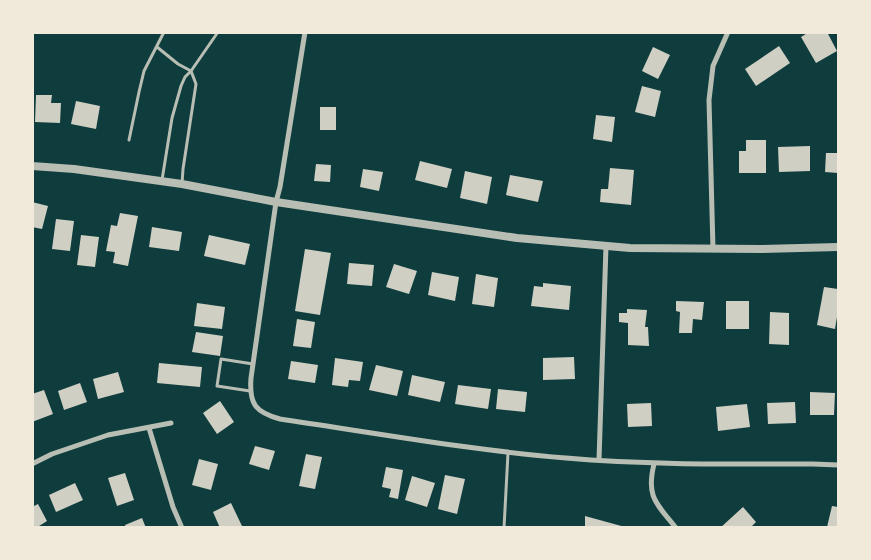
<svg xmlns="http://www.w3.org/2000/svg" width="871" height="560" viewBox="0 0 871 560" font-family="'Noto Sans',sans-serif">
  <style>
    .building { fill: #cfcfc3 }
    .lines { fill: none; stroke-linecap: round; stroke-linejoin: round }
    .service { stroke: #b8beb3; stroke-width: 3 }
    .minor { stroke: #b8beb3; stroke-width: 5 }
    .tertiary { stroke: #b8beb3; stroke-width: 8 }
  </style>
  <rect width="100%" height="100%" fill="#0f3d3e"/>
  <g class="building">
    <polygon points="809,32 827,32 837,51 816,63 801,37"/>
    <polygon points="779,46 790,63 756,86 745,69"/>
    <polygon points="653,47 670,55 658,79 642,71"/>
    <polygon points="642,86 661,91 655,117 635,112"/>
    <polygon points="36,95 52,95 51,103 61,103 60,123 35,122"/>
    <polygon points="76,101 100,106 96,129 71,124"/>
    <rect x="320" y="107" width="16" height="23"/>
    <polygon points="596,115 615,117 612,142 593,139"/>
    <polygon points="746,140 766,140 766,173 739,173 739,151 746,151"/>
    <polygon points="810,146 810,171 779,172 778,147"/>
    <polygon points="826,153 838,153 838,173 825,172"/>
    <polygon points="420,161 452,169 447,188 415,180"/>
    <polygon points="316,164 331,165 330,182 314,181"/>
    <polygon points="610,168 634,170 631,205 600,202 601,189 608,189"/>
    <polygon points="363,169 383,172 379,191 360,187"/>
    <polygon points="465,171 492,177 487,204 460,198"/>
    <polygon points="510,175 543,181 538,202 506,195"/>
    <polygon points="32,202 48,206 42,229 32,227"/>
    <polygon points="120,213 138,216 128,266 113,263 115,252 106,251 111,225 117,226"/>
    <polygon points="56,219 74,221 70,251 52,249"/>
    <polygon points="152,227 182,232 179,251 149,247"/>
    <polygon points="81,235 99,237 95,267 77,265"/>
    <polygon points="209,235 250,244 245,265 204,256"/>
    <polygon points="305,249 331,253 320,315 295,311"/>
    <polygon points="349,263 374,265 372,286 347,284"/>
    <polygon points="394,264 417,271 409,294 386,287"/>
    <polygon points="432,272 459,277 455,301 428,295"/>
    <polygon points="476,274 498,278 494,307 472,304"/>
    <polygon points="543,283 571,286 569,310 531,306 534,286 543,287"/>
    <polygon points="824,287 838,289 838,311 835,329 817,325"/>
    <polygon points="676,301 704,302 702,320 693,319 692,333 679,333 680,312 676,311"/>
    <rect x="726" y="301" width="23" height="28"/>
    <polygon points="197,303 225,307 222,329 194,326"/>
    <polygon points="627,309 647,310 645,327 648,327 649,346 628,345 628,323 619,322 619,313 627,313"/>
    <polygon points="770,312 789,313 789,345 769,344"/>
    <polygon points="297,319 315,322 311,348 293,346"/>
    <polygon points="196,332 223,336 220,356 192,352"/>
    <polygon points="574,357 575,379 543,380 543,358"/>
    <polygon points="335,358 363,362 360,381 349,380 348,387 332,385"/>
    <polygon points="291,361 318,365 315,383 288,379"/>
    <polygon points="159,363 202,367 200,387 157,383"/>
    <polygon points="376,365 403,371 397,396 369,390"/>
    <polygon points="118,372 124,392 98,399 93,379"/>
    <polygon points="412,375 445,382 440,402 408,395"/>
    <polygon points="80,383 87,402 64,410 58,391"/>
    <polygon points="458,385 491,389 488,409 455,404"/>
    <polygon points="498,389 527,392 525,412 496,409"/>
    <polygon points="44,390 53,414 32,422 32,394"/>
    <polygon points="810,392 835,393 834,415 810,415"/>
    <polygon points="220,401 234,422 217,434 203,413"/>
    <polygon points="795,402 796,423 768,424 767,403"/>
    <polygon points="651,403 652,426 628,427 627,404"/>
    <polygon points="747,404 750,427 718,431 716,407"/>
    <polygon points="255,446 275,451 269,470 249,464"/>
    <polygon points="306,454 322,457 315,489 299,486"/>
    <polygon points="199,459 218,464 211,490 192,485"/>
    <polygon points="386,467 403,470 398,499 389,497 391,489 382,487"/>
    <polygon points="125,473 134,500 117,506 108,478"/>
    <polygon points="445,475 465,479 457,514 438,509"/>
    <polygon points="412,476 435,483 427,507 405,500"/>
    <polygon points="75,483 83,500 56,512 49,495"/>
    <polygon points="231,503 242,526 240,528 220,528 213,512"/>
    <polygon points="38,504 47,521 36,528 32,528 32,507"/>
    <polygon points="832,506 838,507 838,528 827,527"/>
    <polygon points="743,507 756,522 750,528 720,528"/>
    <polygon points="585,516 625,527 625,528 585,528"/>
    <polygon points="142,518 146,528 126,528 125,525"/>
  </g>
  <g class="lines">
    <g class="service">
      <polyline points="157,47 178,64 191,71 196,84 183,169 182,184"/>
      <polyline points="129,140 139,92 144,71 164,32"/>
      <polyline points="162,180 172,118 181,86 185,77 191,71 218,32"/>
      <polyline points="250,391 217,386 221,359 253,364"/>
      <polyline points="504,528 508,453"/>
    </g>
    <g class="minor">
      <path d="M305,32L280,187L276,202L251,378C249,404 255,412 280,419C375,433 470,450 566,458C648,465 730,464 813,464L838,465"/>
      <polyline points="713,249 709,100 713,66 728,32"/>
      <polyline points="149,428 173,507 182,528"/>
      <polyline points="599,460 606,246"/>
      <polyline points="32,464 52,454 108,435 171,423"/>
      <path d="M654,464C646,497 656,503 676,528"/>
    </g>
    <polyline class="tertiary" points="32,166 74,169 182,184 276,202 517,238 630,248 762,249 838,247"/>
  </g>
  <rect width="871" height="560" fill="none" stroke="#f1e9da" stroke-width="68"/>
</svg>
